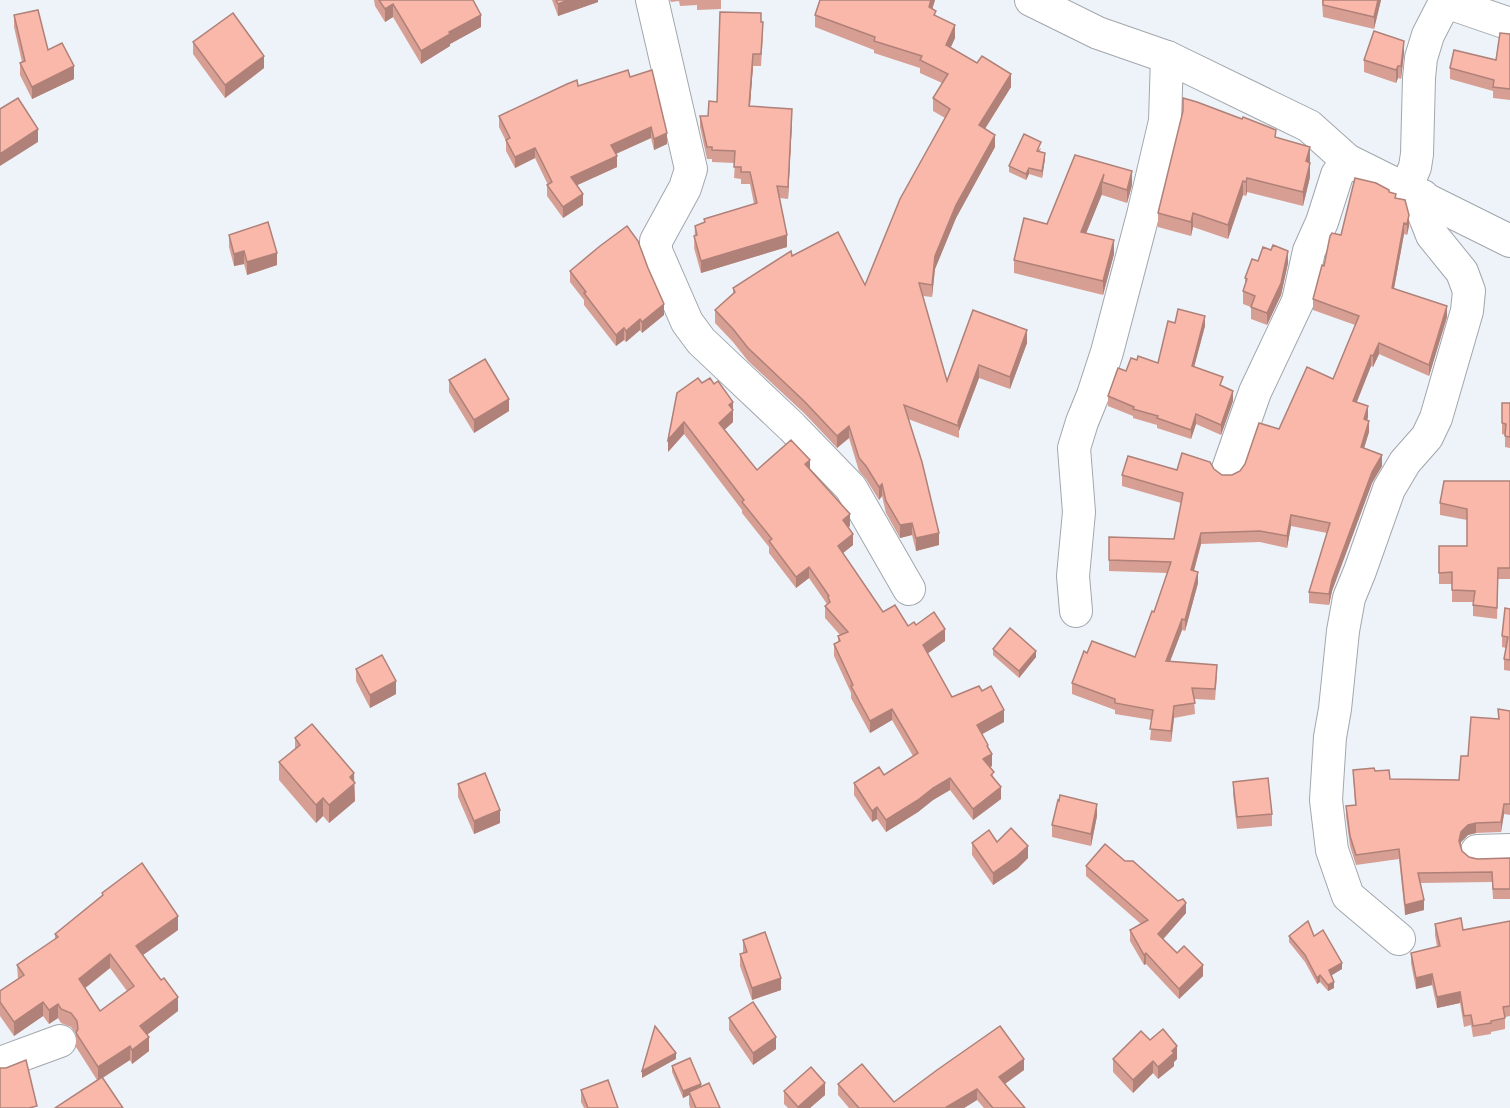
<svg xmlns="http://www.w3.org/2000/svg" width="1510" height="1108" viewBox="0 0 1510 1108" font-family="'DM Sans',sans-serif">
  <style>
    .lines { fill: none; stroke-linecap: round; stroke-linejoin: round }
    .minor-casing { stroke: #a2a7ad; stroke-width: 34 }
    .minor { stroke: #fff; stroke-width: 32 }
    .wall { fill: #d79e93; fill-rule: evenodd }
    .shaded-wall { fill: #af8178 }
    .building { fill: #fab8ab; stroke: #af8178; stroke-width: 1.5; fill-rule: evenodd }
  </style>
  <rect width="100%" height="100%" fill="#eef3fa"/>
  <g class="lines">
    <defs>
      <g id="minor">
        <polyline points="652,0 691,169 685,188 656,241 656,251 687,322 701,341 792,427 851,488 909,589"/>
        <polyline points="1031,0 1098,33 1167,57 1309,126 1347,160 1510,241"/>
        <polyline points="1446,2 1510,24"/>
        <polyline points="1406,188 1415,167 1417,154 1419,78 1421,58 1428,35 1446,0"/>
        <polyline points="1228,469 1255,392 1298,301 1309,251 1322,222 1337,175 1347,160"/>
        <polyline points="1076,611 1073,576 1079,512 1074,448 1082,422 1093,395 1107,352 1143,215 1165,121 1167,57"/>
        <polyline points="1477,851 1510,850"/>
        <polyline points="1399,939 1348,896 1332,850 1326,800 1330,737 1335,709 1343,631 1349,598 1360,571 1389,489 1405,462 1427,437 1436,418 1467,311 1469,291 1462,272 1432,235 1423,212 1423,196"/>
        <polyline points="0,1063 60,1041"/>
      </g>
    </defs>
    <use href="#minor" class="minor-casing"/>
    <use href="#minor" class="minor"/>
  </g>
  <g class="wall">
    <polygon points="374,0 473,0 481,27 450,44 450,46 421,64 393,17 385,22 375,6"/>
    <polygon points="552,0 598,0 598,2 558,16"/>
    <polygon points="670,0 721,0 721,9 697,10 697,5 680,6 679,1 671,2"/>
    <polygon points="820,0 935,0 932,9 936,16 955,38 951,47 1011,87 985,129 995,147 956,218 935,269 932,297 923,296 947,381 973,310 1027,343 1010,389 979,378 959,431 959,438 908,419 939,545 916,551 912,535 900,538 886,513 882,496 879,500 866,479 859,471 849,438 837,448 805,414 748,361 733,342 715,323 715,310 733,294 733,288 792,256 865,285 945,118 933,111 933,98 942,83 920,73 920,68 874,53 874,50 815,27 815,15"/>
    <polygon points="1322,0 1381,0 1374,29 1323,17"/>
    <polygon points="14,15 48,50 74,79 32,99 20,75 20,63 22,62 14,27"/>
    <polygon points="761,22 763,34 761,66 753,66 750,106 792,121 788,199 780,198 787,247 701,273 694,248 695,226 704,223 704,219 754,204 750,184 741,184 741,179 734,178 735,163 712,162 712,159 707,159 700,127 700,116 708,116"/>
    <polygon points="1510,34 1510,100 1493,98 1493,91 1450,79 1450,68 1496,60"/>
    <polygon points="193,42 264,68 225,98 193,54"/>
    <polygon points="1404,53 1401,79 1398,78 1396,83 1364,72 1364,60"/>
    <polygon points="630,77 667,144 654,150 651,138 616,154 617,167 577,185 583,205 563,218 547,196 547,185 548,185 535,158 515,168 506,151 506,141 499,127 499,116 578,86"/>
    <polygon points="1276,138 1310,161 1310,177 1303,206 1247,192 1246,196 1243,195 1228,239 1193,227 1191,236 1158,227 1158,213"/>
    <polygon points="1041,148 1040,151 1045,159 1042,178 1029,174 1026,180 1009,172 1009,166"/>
    <polygon points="1075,155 1132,185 1127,203 1102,195 1102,194 1086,233 1114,254 1103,295 1014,273 1014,260 1047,224"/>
    <polygon points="1389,192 1396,198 1409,226 1407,235 1404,234 1394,289 1447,317 1429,376 1379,354 1373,367 1371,366 1356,403 1368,417 1367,420 1369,432 1364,448 1382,466 1372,483 1332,591 1329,605 1309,603 1309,592 1327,533 1291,526 1287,548 1260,542 1201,544 1194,571 1198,583 1185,631 1182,630 1170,661 1217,676 1215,700 1194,699 1195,714 1174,718 1171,742 1150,740 1152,720 1115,714 1115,710 1072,694 1072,683 1087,653 1135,657 1154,612 1167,573 1109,571 1109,537 1174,539 1181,503 1122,486 1122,475 1177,470 1214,469 1222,475 1232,475 1240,471 1279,429 1333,379 1355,325 1313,310 1313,299 1324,266 1341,235"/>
    <polygon points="229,235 277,265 247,275 244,264 234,266 229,247"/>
    <polygon points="1258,261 1288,263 1281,295 1267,325 1251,319 1251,307 1243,304 1243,291 1245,285 1245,278"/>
    <polygon points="570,271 664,315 642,333 640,330 626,342 624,340 616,346 584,305 584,300 570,282"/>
    <polygon points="1175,323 1205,326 1194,366 1223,387 1233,401 1221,435 1196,424 1191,439 1157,428 1157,425 1133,418 1133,416 1108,406 1108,396 1126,371 1137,360 1158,363"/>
    <polygon points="449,380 509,411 474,433 449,392"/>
    <polygon points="702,383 714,384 733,409 733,422 724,430 757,470 810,470 850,526 848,527 853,545 843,553 883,612 908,626 916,625 945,641 927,653 952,697 1004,722 982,734 988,748 992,766 990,767 1001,799 973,820 950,790 933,800 918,812 886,832 877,819 872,822 854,795 854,783 884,775 913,756 892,720 870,733 851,698 851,693 834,656 834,644 838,642 838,636 840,635 825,618 825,606 827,604 809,578 796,588 769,553 769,547 742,513 742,510 684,434 668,452"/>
    <polygon points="1502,403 1510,403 1510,448 1505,447 1505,435 1502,434"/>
    <polygon points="1510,481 1510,579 1498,579 1497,619 1473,616 1473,602 1452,602 1452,584 1439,584 1439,546 1467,546 1467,520 1440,515 1440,503"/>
    <polygon points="1510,609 1510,671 1504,670 1504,659 1506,648 1502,647 1502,636"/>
    <polygon points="993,649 1036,657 1019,678 993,655"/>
    <polygon points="356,669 396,694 370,708 356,681"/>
    <polygon points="1498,709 1510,711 1510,815 1504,814 1501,832 1476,833 1468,835 1461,842 1461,846 1462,851 1469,857 1477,859 1510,858 1510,899 1493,899 1492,882 1420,883 1424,910 1405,915 1399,859 1356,865 1350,846 1346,816 1346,806 1355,805 1353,770 1375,771 1390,779 1459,780 1468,756 1498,719"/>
    <polygon points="295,738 354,782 355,801 329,823 323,816 316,823 279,780 279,762 295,749"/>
    <polygon points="1233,782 1272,814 1272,826 1237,829 1233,794"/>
    <polygon points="458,784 500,823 474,834 458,797"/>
    <polygon points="1097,816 1091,846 1052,837 1052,825"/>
    <polygon points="997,842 1028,858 1017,869 993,885 972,855 972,843"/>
    <polygon points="1086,866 1186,913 1163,939 1203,976 1179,999 1146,964 1144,965 1130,941 1130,930 1141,924 1086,876"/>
    <path d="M102,893L178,930L143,955L178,1011L147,1035L149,1051L132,1064L130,1060L97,1080L76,1047V1034L71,1027L61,1023L58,1018L49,1024L43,1016L14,1036L0,1016V991L18,979L17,965L55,940V934L102,896ZM110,968L127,991L100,1011L85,988Z"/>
    <polygon points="1510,921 1510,1016 1505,1017 1505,1029 1491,1032 1491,1034 1473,1037 1471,1025 1464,1027 1460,1003 1437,1008 1432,985 1416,989 1411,963 1411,953 1437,947 1435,935 1435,924 1463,930"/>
    <polygon points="1289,936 1314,936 1342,969 1331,975 1334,988 1328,991 1320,982 1317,984 1305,962 1289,942"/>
    <polygon points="743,940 781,990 752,1000 740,966 740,954 743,953"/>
    <polygon points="729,1018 776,1049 753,1065 729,1030"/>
    <polygon points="1150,1040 1177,1059 1174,1062 1174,1066 1158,1079 1153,1073 1133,1093 1113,1072 1113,1059"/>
    <polygon points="672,1066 701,1086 720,1108 690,1108 689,1104 689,1095 683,1098 672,1072"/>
    <polygon points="1024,1070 1005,1084 1025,1108 984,1108 977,1100 964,1108 849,1108 838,1095 838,1084 894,1102"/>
    <polygon points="581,1090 618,1108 584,1108 581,1102"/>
    <polygon points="784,1091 825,1095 810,1108 788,1108 784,1104"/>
  </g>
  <g class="shaded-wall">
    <polygon points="568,0 598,0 598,2 558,16 558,4"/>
    <polygon points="931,0 935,0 929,20 929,7"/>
    <polygon points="1378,0 1381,0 1374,29 1374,17"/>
    <polygon points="393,4 393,17 385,22 385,9"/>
    <polygon points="481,15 481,27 450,44 450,46 421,64 421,51 449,32"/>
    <polygon points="955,25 955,38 946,57 946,45"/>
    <polygon points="1404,41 1404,53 1401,79 1401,66"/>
    <polygon points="753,54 753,66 749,118 749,106"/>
    <polygon points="264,56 264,68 225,98 225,85"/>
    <polygon points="74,66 74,79 32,99 32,87"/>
    <polygon points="1398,66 1398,78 1396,83 1396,70"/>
    <polygon points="1011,74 1011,87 979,138 979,125"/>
    <polygon points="792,109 792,121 788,199 788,187"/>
    <polygon points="651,127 651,138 611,156 611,145"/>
    <polygon points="38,129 38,142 0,166 0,154"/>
    <polygon points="667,133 667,144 654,150 654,139"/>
    <polygon points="995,135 995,147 956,218 935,269 932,297 932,285 935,256 956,205"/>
    <polygon points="1310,147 1310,161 1306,175 1306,161"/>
    <polygon points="535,148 535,158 515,168 515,157"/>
    <polygon points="1045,153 1045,159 1042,178 1042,171"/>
    <polygon points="617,156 617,167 571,188 571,177"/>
    <polygon points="1310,163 1310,177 1303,206 1303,192"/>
    <polygon points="1029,168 1029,174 1026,180 1026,174"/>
    <polygon points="1132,171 1132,185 1127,203 1127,190"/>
    <polygon points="1104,174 1102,182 1102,194 1081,246 1081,232"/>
    <polygon points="1247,178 1247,192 1246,196 1246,182"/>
    <polygon points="1243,181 1243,195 1228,239 1228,225"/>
    <polygon points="583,194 583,205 563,218 563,207"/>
    <polygon points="1193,213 1193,227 1191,236 1191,222"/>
    <polygon points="1409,215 1409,226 1407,235 1407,224"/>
    <polygon points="1404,223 1404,234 1392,299 1392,288"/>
    <polygon points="787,235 787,247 701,273 701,261"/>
    <polygon points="1114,240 1114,254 1103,295 1103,281"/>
    <polygon points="244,251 244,264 234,266 234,254"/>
    <polygon points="1288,251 1288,263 1281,295 1267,325 1267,313"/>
    <polygon points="277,253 277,265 247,275 247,262"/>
    <polygon points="664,304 664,315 642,333 642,322"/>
    <polygon points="1447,306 1447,317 1429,376 1429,365"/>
    <polygon points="1205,316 1205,326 1192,375 1192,366"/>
    <polygon points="640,319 640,330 626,342 626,331"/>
    <polygon points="624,328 624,340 616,346 616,335"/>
    <polygon points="1027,330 1027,343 1010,389 1010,377"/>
    <polygon points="1379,343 1379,354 1373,367 1373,356"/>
    <polygon points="1371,355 1371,366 1353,412 1353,401"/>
    <polygon points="979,365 979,378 959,431 958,422"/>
    <polygon points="1233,391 1233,401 1221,435 1221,425"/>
    <polygon points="509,399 509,411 474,433 474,420"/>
    <polygon points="733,402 733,422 719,435 719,423 729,405"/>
    <polygon points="1368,406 1368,417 1364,430 1364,419"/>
    <polygon points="1196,414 1196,424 1191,439 1191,430"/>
    <polygon points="1369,421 1369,432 1361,458 1361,447"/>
    <polygon points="684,422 684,434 668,452 668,440"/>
    <polygon points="849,426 849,438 837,448 837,436"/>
    <polygon points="1382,455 1382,466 1372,483 1332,591 1329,605 1329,594 1332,580 1372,472"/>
    <polygon points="810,460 810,471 805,464"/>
    <polygon points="882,484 882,496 879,500 879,487"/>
    <polygon points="850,514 850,526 843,531 843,520"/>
    <polygon points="1291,515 1291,526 1287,548 1287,536"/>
    <polygon points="912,523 912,535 900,538 900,525"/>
    <polygon points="939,533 939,545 916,551 916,538"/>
    <polygon points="1201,533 1201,544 1191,581 1191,570"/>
    <polygon points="853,534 853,545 838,557 838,546"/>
    <polygon points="809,567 809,578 796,588 796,577"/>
    <polygon points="1198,572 1198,583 1185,631 1185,620"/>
    <polygon points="1182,619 1182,630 1166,672 1166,661"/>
    <polygon points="945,629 945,641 923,657 923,645"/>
    <polygon points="1036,651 1036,657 1019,678 1019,671"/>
    <polygon points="396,681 396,694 370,708 370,695"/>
    <polygon points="1174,706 1174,718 1171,742 1171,731"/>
    <polygon points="892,709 892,720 870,733 870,721"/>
    <polygon points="1004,710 1004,722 977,737 977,725"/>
    <polygon points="988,745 988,756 992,754 992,766 983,771 983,759 987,746"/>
    <polygon points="354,773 355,801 329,823 329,805 350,777"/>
    <polygon points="950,778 950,790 933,800 918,812 886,832 886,820 933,788"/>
    <polygon points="1001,787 1001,799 973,820 973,809"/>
    <polygon points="323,798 323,816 316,823 316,805"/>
    <polygon points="1097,804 1097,816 1091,846 1091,834"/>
    <polygon points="1504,804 1504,814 1501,832 1501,822"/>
    <polygon points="877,807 877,819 872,822 872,811"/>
    <polygon points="500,810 500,823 474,834 474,821"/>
    <polygon points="1476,823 1476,833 1468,835 1461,842 1459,851 1459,841 1461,832 1468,825"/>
    <polygon points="1028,846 1028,858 1017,869 993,885 993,873"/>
    <polygon points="1424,900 1424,910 1405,915 1405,905"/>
    <polygon points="1186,903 1186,913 1158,945 1158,934"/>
    <polygon points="178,916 178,930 136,960 136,946"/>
    <polygon points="1146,953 1146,964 1144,965 1144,955"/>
    <polygon points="110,954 110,968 79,993 79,979"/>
    <polygon points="1342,963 1342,969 1329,977 1329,970"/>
    <polygon points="1203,965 1203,976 1179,999 1179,989"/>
    <polygon points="1432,974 1432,985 1416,989 1416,978"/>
    <polygon points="1320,975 1320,982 1317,984 1317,978"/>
    <polygon points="781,978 781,990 752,1000 752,988"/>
    <polygon points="1334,982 1334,988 1328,991 1328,985"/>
    <polygon points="1460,992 1460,1003 1437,1008 1437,997"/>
    <polygon points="178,997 178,1011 140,1040 140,1026"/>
    <polygon points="43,1002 43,1016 14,1036 14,1022"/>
    <polygon points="58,1004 58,1018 49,1024 49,1010"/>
    <polygon points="149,1037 149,1051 132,1064 132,1050"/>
    <polygon points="776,1037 776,1049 753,1065 753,1053"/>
    <polygon points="130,1046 130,1060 98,1081 98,1067"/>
    <polygon points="1177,1046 1177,1059 1174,1062 1174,1066 1158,1079 1158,1067 1172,1051"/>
    <polygon points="676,1053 676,1059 642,1078 642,1071"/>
    <polygon points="1024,1059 1024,1070 999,1088 999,1077"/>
    <polygon points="1153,1061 1153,1073 1133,1093 1133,1080"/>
    <polygon points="825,1083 825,1095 810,1108 798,1108 798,1107"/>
    <polygon points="701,1084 701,1090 689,1092 689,1095 683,1098 683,1091"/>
    <polygon points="977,1089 977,1100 964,1108 945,1108"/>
  </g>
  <g class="building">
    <polygon points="379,0 473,0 481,15 449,32 450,34 421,51 393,4 385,9"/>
    <polygon points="556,0 568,0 558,4"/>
    <polygon points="820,0 931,0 929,7 936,11 934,15 955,25 946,45 977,63 982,56 1011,74 979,125 995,135 956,205 935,256 932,285 919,283 947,381 973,310 1027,330 1010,377 979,365 958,422 959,426 904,405 922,462 939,533 916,538 912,523 900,525 886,501 882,484 879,487 866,466 859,458 849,426 837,436 805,402 748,348 733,329 715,310 735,292 733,288 791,251 792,256 838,232 865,285 900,199 950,109 933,98 948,74 920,60 922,56 874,41 875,37 815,15"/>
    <polygon points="1323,0 1378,0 1374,17 1323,5"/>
    <polygon points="38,10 48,50 62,43 74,66 32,87 20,63 25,61 14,15"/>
    <polygon points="720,12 761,13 761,22 763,22 761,54 753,54 749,106 792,109 788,187 777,186 787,235 701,261 694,236 697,235 695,226 705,222 704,219 757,203 750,172 741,172 741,167 734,167 735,151 712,150 712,147 707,147 700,116 708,116 709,101 717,102"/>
    <polygon points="233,13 264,56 225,85 193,42"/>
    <polygon points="1374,31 1404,41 1401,66 1398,66 1396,70 1364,60"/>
    <polygon points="1500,33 1510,34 1510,89 1493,87 1494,80 1450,68 1454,50 1496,60"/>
    <polygon points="628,70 630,77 652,70 667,133 654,139 651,127 611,145 617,156 571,177 583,194 563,207 547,185 552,182 535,148 515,157 506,140 510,138 499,116 567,84 577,80 578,86"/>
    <polygon points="18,98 38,129 0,154 0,109"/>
    <polygon points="1183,98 1197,102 1242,119 1243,117 1276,130 1275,137 1310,147 1306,161 1310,163 1303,192 1247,178 1246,182 1243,181 1228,225 1193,213 1191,222 1158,213 1183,111"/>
    <polygon points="1024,134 1041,142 1037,151 1045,153 1042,171 1029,168 1026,174 1009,166"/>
    <polygon points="1075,155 1132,171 1127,190 1102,182 1104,174 1081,232 1114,240 1103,281 1014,260 1024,218 1047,224"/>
    <polygon points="1355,178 1376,183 1389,190 1389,192 1396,194 1395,198 1405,200 1409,215 1407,224 1404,223 1392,288 1447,306 1429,365 1379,343 1373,356 1371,355 1353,401 1368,406 1364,419 1369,421 1361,447 1382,455 1372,472 1332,580 1329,594 1309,592 1330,523 1291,515 1287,536 1260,531 1201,533 1191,570 1198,572 1185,620 1182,619 1166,661 1217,665 1215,689 1192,688 1195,703 1174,706 1171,731 1150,729 1153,710 1115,703 1115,699 1072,683 1084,651 1087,653 1092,641 1135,657 1152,611 1154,612 1171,562 1109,560 1109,537 1174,539 1183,493 1122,475 1128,456 1177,470 1182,453 1210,462 1214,469 1222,475 1232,475 1240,471 1245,464 1259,423 1279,429 1307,367 1333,379 1359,316 1313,299 1322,265 1324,266 1330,236 1332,233 1341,235"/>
    <polygon points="268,222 277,253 247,262 244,251 234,254 229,235"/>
    <polygon points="627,226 638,241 648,268 664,304 642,322 640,319 626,331 624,328 616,335 584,293 586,292 570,271 600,246"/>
    <polygon points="1273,245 1288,251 1281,283 1267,313 1251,307 1255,296 1243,291 1247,279 1245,278 1252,259 1258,261 1263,247 1271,250"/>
    <polygon points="1178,309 1205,316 1192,366 1223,377 1220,385 1233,391 1221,425 1196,414 1191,430 1157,418 1158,416 1133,409 1134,407 1108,396 1118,368 1126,371 1131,358 1137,360 1138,356 1158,363 1168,321 1175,323"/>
    <polygon points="485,359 509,399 474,420 449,380"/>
    <polygon points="698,378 702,383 710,378 714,384 718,381 733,402 729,405 733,410 719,423 757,470 791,440 810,460 805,464 850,514 843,520 853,534 838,546 883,612 895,605 908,626 914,622 916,625 934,612 945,629 923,645 952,697 979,686 982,691 991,686 1004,710 977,725 988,745 987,746 992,754 983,759 994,772 991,775 1001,787 973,809 950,778 933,788 918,800 886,820 877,807 872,811 854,783 879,767 884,775 918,753 892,709 870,721 851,686 853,685 834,644 840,641 838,636 848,632 825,606 830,602 828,597 829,596 809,567 796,577 769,541 772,539 742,502 744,500 684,422 668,440 677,393"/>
    <polygon points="1502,403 1510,403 1510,437 1505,436 1506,424 1502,423"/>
    <polygon points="1444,481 1510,481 1510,568 1498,568 1497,608 1473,605 1475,591 1452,590 1452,572 1439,573 1439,546 1467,546 1467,509 1440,503"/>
    <polygon points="1505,608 1510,609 1510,660 1504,659 1508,637 1502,636"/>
    <polygon points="1010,628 1036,651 1019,671 993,649"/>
    <polygon points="382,655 396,681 370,695 356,669"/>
    <polygon points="1498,709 1510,711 1510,804 1504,804 1501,822 1476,823 1468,825 1461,832 1459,841 1462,851 1469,857 1477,859 1510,858 1510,889 1493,889 1492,872 1418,873 1424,900 1405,905 1399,849 1356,855 1350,836 1346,806 1356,805 1353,770 1374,768 1375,771 1389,770 1390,779 1459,780 1461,756 1468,756 1471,717 1499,719"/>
    <polygon points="312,724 354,773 350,777 355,783 329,805 323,798 316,805 279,762 300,745 295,738"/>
    <polygon points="485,773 500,810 474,821 458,784"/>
    <polygon points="1268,778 1272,814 1237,817 1233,782"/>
    <polygon points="1060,795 1097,804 1091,834 1052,825 1058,800 1059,801"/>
    <polygon points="1011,828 1028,846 1017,856 993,873 972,843 989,830 997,842"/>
    <polygon points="1105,844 1125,861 1133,861 1178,901 1183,899 1186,903 1158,934 1177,953 1184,946 1203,965 1179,989 1146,953 1144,955 1130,930 1148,920 1086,866"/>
    <path d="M142,863L178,916L136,946L161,980L164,978L178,997L140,1026L149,1037L132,1050L130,1046L98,1067L76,1033L78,1029L77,1021L71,1013L61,1009L58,1004L49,1010L43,1002L14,1022L0,1002V991L24,975L17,965L58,937L55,934L103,895L102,893ZM110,954L134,986L100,1011L79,979Z"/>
    <polygon points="1461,918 1463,930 1510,921 1510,1006 1503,1007 1505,1018 1491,1021 1491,1023 1473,1026 1471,1015 1464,1016 1460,992 1437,997 1432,974 1416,978 1411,953 1440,946 1435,924"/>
    <polygon points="1308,921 1314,936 1323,930 1342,963 1329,970 1334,982 1328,985 1320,975 1317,978 1305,955 1289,936"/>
    <polygon points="765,932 781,978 752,988 740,954 747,952 743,940"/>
    <polygon points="753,1002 776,1037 753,1053 729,1018"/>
    <polygon points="655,1026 676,1053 642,1071"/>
    <polygon points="1000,1026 1024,1059 999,1077 1025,1108 993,1108 977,1089 945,1108 859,1108 838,1084 862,1064 894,1102 937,1070"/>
    <polygon points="1163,1029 1177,1046 1172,1051 1174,1053 1158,1067 1153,1061 1133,1080 1113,1059 1141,1031 1150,1040"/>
    <polygon points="690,1058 701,1084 683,1091 672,1066"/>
    <polygon points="26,1060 37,1106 29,1108 0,1108 0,1068 6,1068"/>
    <polygon points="811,1067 825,1083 798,1107 784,1091"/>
    <polygon points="102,1077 123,1108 55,1108"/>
    <polygon points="608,1080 618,1108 588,1108 581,1090"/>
    <polygon points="709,1083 720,1108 696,1108 689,1092"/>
  </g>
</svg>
